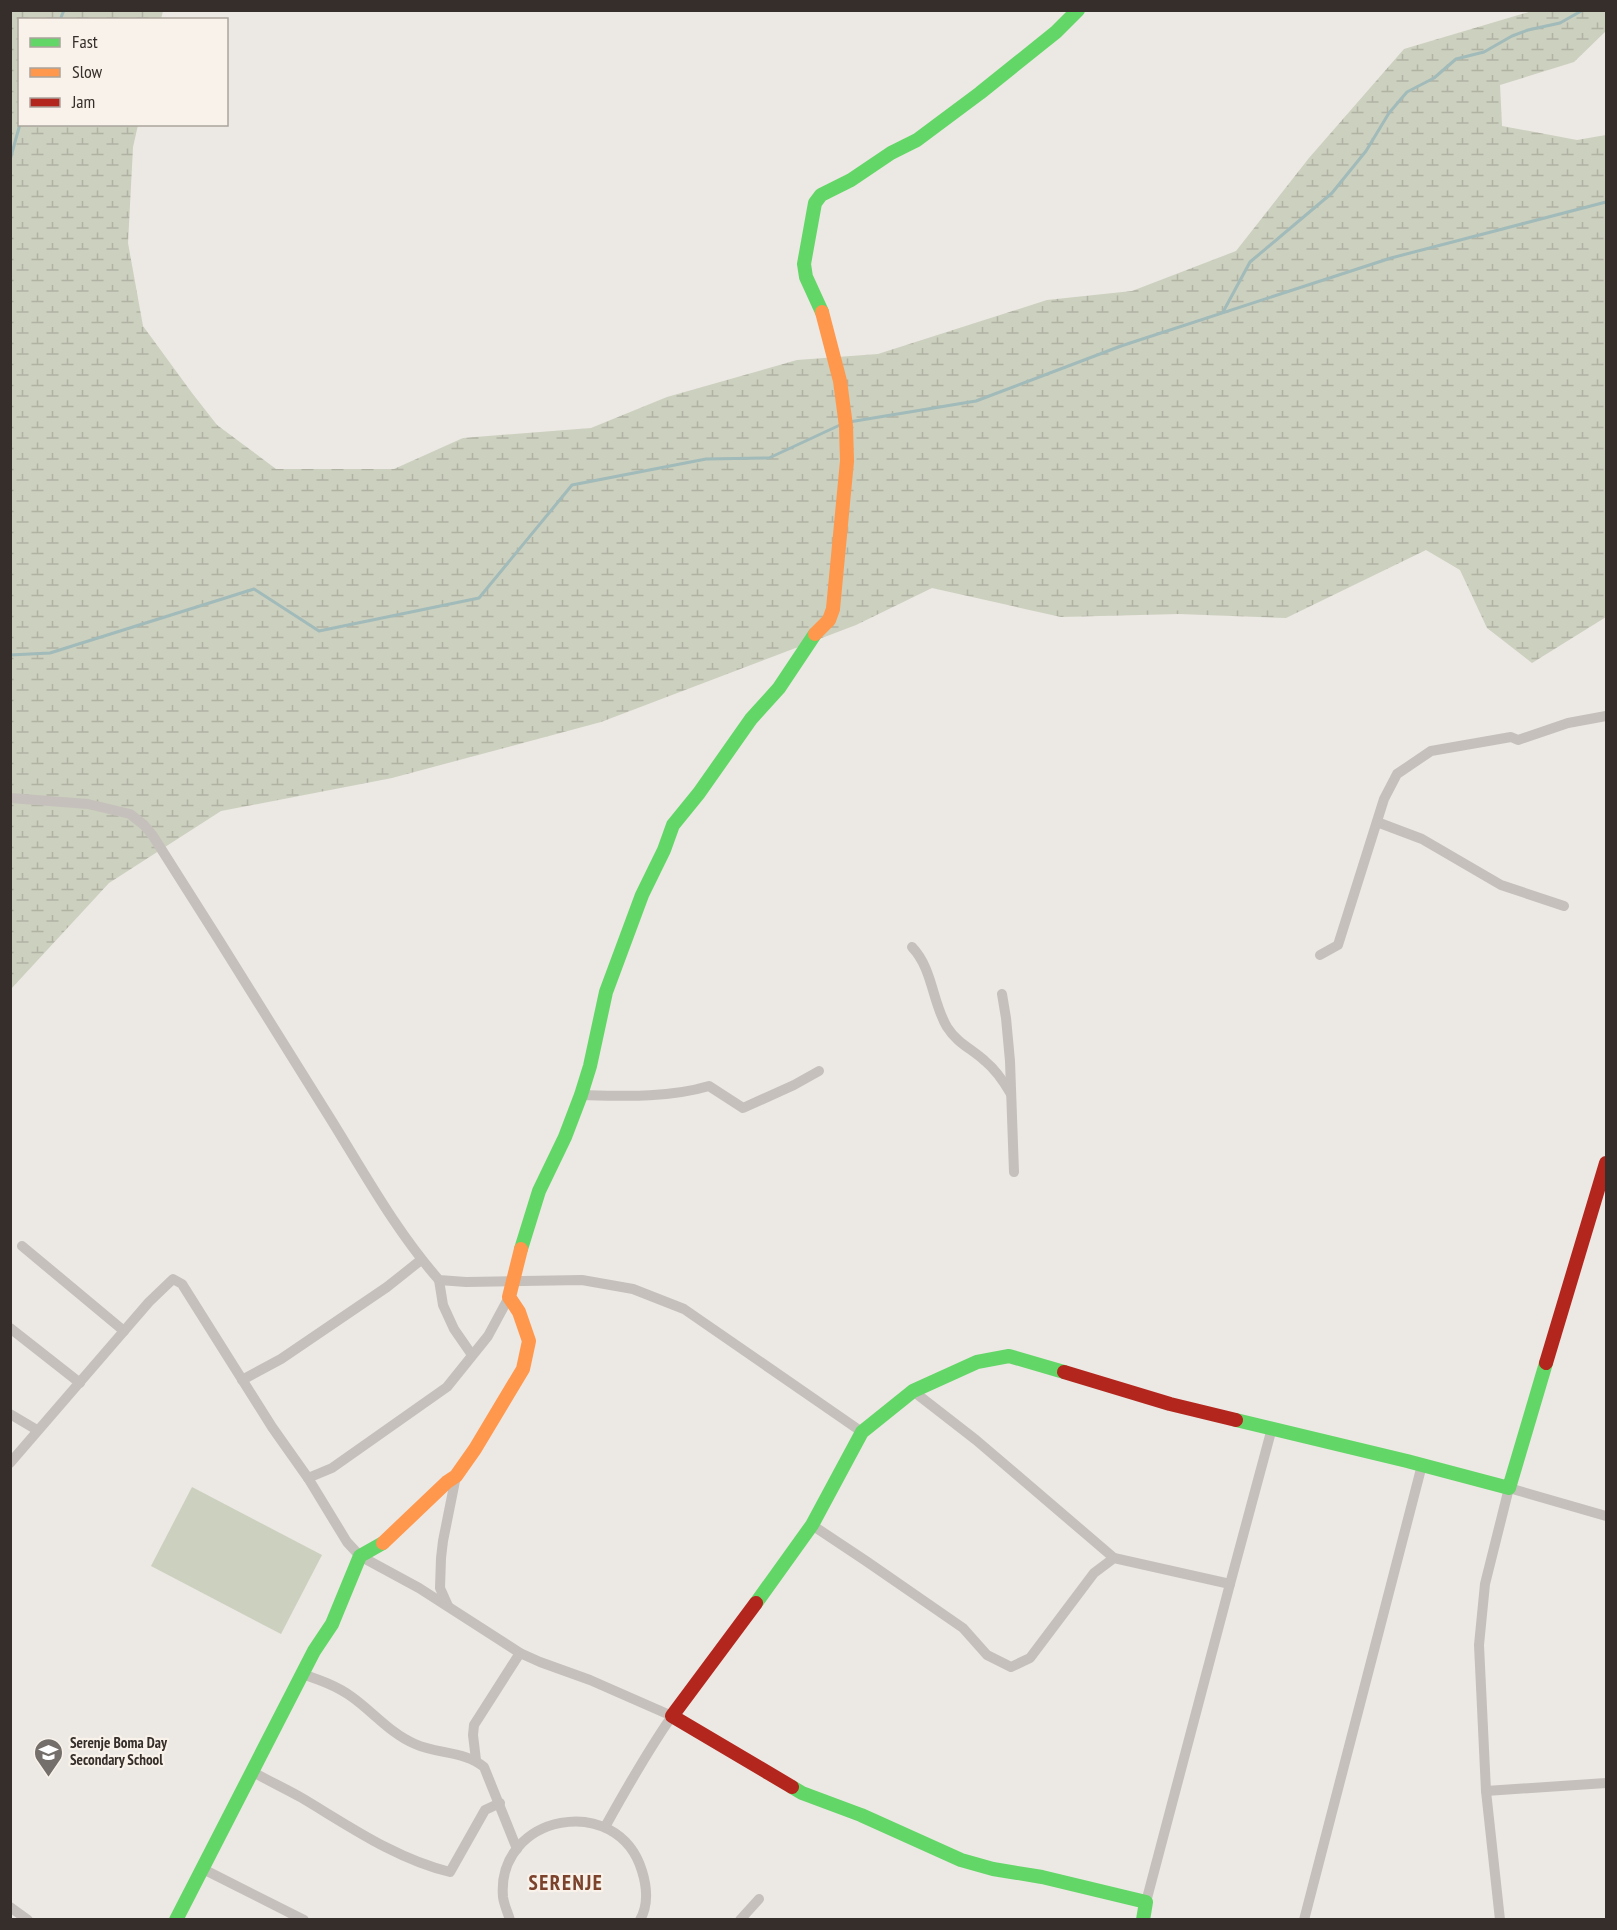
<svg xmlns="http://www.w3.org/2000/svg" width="1617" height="1930" viewBox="0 0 1617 1930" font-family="'PT Sans Narrow',sans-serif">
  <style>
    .wetland { fill: url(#wetland-marsh) }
    .garden { fill: #ccd0be }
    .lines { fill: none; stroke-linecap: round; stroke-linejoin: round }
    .stream { stroke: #a1baba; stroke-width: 3 }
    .street { stroke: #c5c0bb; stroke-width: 10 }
    .fast { stroke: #63d668; stroke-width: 14 }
    .slow { stroke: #ff974d; stroke-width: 14 }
    .jam { stroke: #b3261e; stroke-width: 14 }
    .labels { text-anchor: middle; stroke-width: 4.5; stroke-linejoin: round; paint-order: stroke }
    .poi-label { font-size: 15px; font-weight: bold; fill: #352e2a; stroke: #f8f2ea; text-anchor: start }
    .district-label { font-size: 21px; font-weight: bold; letter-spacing: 1.5px; fill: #7b422c; stroke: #f8f2ea }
  </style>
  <defs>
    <pattern id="wetland-marsh" width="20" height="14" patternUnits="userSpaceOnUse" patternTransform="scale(1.5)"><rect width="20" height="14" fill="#ccd0be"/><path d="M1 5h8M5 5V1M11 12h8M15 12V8" fill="none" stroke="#b0b3a3"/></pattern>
  </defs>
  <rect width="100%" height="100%" fill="#ece8e3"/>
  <polygon class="wetland" points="11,11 163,11 161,19 20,20 20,124 138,125 133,147 128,243 143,326 192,393 217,425 276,469 394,469 463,438 591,428 667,397 797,360 878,354 1047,300 1132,291 1236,251 1309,158 1404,49 1532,11 1606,11 1606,31 1574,62 1500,85 1502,126 1577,140 1606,135 1606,617 1532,663 1487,628 1460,570 1426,550 1286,618 1179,614 1061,617 932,588 856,625 601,722 392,778 221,811 109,883 11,989"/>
  <polygon class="garden" points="192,1487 322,1555 281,1634 151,1566"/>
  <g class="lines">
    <g class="stream">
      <polyline points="60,20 64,10"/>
      <polyline points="10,160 20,124"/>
      <polyline points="1223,312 1250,262 1332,193 1366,151 1389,113 1407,92 1434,78 1456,59 1484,52 1512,36 1528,30 1560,23 1583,10"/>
      <polyline points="849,422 976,401 1121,346 1391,258 1606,202"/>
      <polyline points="10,655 50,653 254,589 319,631 479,598 572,485 706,459 769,458 840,425"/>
    </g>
    <g class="street">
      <path d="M10,798L88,804L130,814L144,825L153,836C211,927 268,1018 325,1110C361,1167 394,1229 439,1280L466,1282L582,1280L633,1289L684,1309L862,1432"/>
      <polyline points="1377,822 1422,839 1501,885 1564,906"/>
      <path d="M912,947C933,969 932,1002 947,1027C957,1043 972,1049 985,1061C996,1070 1004,1082 1011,1094"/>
      <polyline points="1320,955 1338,945 1384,799 1397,774 1431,751 1511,737 1518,740 1568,723 1606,716"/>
      <polyline points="1002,994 1006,1018 1010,1061 1014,1172"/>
      <path d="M581,1095C623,1096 669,1098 709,1086L743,1108L794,1085L819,1071"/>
      <polyline points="22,1246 124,1331"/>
      <polyline points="439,1280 443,1305 454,1329 472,1355"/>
      <polyline points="10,1328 80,1383"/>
      <polyline points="242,1380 281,1359 387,1287 421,1260"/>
      <polyline points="913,1391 976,1440 1114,1558"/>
      <polyline points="10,1414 37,1430"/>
      <path d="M10,1463L149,1302L173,1279L182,1284L272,1427L308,1478L347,1542L360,1556L419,1588L520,1653L540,1662L590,1680L672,1716C647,1752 626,1789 605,1827"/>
      <polyline points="308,1478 332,1468 447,1387 488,1336 509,1297"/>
      <polyline points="812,1525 866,1561 963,1628 987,1655 1011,1667 1030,1658 1094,1573 1114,1558 1230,1584 1146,1902"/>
      <polyline points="1230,1584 1272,1428"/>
      <polyline points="448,1606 440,1588 441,1558 443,1541 456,1476"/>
      <path d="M302,1674C320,1680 337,1686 352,1697C373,1712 391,1734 415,1744C437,1754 465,1751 484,1767L517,1849"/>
      <polyline points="476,1760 473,1735 474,1725 520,1653"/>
      <path d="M253,1772C269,1781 286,1789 302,1798C349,1826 396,1859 450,1872L485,1810L500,1803"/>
      <polyline points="1486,1791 1606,1783"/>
      <polyline points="201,1868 304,1920"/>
      <polyline points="10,1907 28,1920"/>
      <path d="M510,1920C508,1913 504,1905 503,1897C496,1814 618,1791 642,1871C647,1887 649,1904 640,1920"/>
      <polyline points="740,1920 759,1899"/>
      <polyline points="1304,1920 1422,1465"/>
      <polyline points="1500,1920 1486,1791 1479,1645 1485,1584 1509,1488 1606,1516"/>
    </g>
    <g class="fast">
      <polyline points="822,312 806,277 804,264 815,203 821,195 851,180 891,153 917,140 980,93 1056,32 1078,10"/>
      <polyline points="521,1249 539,1191 565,1137 581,1095 590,1066 606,992 642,895 664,850 673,825 699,793 751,719 779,688 815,634"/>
      <polyline points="1236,1420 1407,1461 1509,1488 1546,1363"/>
      <polyline points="756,1603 812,1525 862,1432 913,1391 977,1362 1009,1356 1064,1372"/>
      <polyline points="792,1787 802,1793 861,1815 961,1860 993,1869 1042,1877 1146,1902 1143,1920"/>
      <polyline points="176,1920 314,1651 332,1624 360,1556 383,1543"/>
    </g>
    <g class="slow">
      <polyline points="815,634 829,620 833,609 847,461 846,426 840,381 822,312"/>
      <polyline points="383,1543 447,1482 456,1476 475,1449 523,1369 529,1341 519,1312 509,1297 521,1249"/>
    </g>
    <g class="jam">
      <polyline points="1546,1363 1606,1163"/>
      <polyline points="1064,1372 1170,1404 1236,1420"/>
      <polyline points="756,1603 672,1716 792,1787"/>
    </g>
  </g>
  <defs>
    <symbol id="school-pin" viewBox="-11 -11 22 30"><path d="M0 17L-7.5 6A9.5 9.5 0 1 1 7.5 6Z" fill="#756f6b" stroke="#f8f2ea"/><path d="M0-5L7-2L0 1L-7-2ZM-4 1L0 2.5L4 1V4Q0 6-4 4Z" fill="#fff"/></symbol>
  </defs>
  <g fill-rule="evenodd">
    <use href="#school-pin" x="32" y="1736" width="33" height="45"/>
  </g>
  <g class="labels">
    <g class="poi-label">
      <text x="70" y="1748">Serenje Boma Day<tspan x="70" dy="17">Secondary School</tspan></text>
    </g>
    <g class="district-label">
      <text x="566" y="1890">SERENJE</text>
    </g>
  </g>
  <rect width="1617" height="1930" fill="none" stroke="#352e2a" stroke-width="24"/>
  <rect x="18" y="18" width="210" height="108" fill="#f8f2ea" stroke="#aaa49d" stroke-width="1.5"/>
  <rect x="30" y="38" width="30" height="9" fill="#63d668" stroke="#aaa49d" stroke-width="1.5"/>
  <text x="72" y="48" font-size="18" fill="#352e2a">Fast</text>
  <rect x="30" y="68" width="30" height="9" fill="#ff974d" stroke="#aaa49d" stroke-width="1.5"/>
  <text x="72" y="78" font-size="18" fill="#352e2a">Slow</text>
  <rect x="30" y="98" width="30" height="9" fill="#b3261e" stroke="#aaa49d" stroke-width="1.5"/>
  <text x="72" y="108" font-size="18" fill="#352e2a">Jam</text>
</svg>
